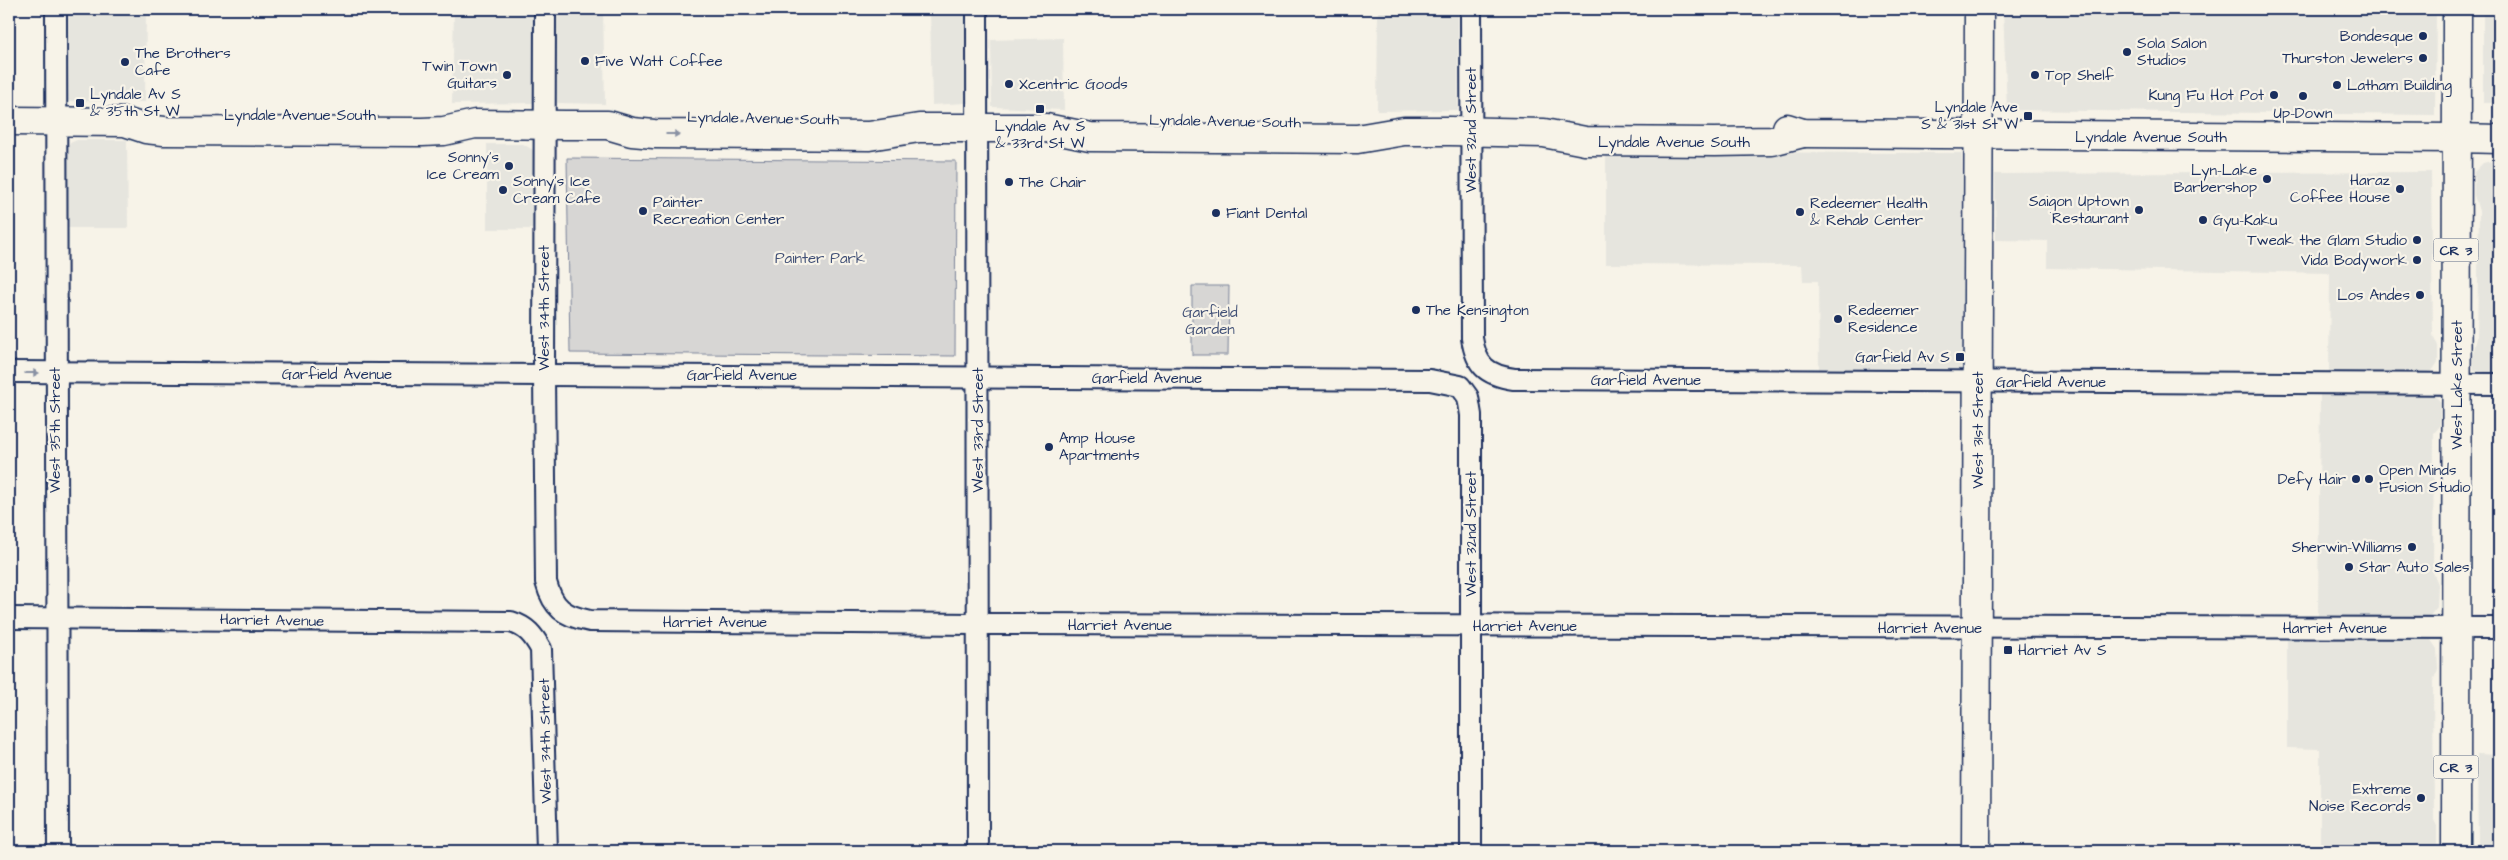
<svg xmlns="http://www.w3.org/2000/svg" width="2508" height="860" viewBox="0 0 2508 860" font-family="'Architects Daughter',sans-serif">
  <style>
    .built { fill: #e6e5de }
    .green { fill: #d7d6d4; stroke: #798299 }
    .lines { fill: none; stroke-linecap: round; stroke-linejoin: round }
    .street-casing { stroke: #1b2f5e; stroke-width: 24 }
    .secondary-casing { stroke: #1b2f5e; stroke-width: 31 }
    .primary-casing { stroke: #1b2f5e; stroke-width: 31 }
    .street { stroke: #f7f3e8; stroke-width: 20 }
    .secondary { stroke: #f7f3e8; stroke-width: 28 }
    .primary { stroke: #f7f3e8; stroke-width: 28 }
    .oneway { fill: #8991a3 }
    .poi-dot { fill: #1b2f5e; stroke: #f7f3e8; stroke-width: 2 }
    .labels { text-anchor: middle; stroke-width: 4.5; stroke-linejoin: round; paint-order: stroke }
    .shield { fill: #f7f3e8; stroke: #5d6a87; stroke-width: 1 }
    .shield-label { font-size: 14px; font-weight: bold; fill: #1b2f5e }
    .poi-label { font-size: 15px; fill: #1b2f5e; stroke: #f7f3e8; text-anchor: start }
    .street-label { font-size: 15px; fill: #1b2f5e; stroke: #f7f3e8 }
    .park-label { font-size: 15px; fill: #415076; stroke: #f7f3e8 }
  </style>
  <rect width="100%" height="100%" fill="#f7f3e8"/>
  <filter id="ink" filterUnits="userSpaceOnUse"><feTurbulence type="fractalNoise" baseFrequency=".02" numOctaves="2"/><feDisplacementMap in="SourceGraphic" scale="10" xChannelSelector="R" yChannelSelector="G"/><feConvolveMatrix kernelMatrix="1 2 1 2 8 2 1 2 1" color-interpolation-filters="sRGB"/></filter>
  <g filter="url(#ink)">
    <g class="built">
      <polygon points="69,9 146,9 145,102 68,101"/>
      <polygon points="454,9 535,9 533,103 452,104"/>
      <polygon points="556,9 603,9 605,104 557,103"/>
      <polygon points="930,9 966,9 965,103 932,105"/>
      <polygon points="1378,9 1458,9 1458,110 1377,111"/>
      <polygon points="2003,9 2436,9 2435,115 2007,110"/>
      <rect x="2483" y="14" width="16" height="89"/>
      <polygon points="1063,38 1064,110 992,107 991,40"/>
      <polygon points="77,140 127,140 128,228 67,228 67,149 70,143"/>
      <polygon points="487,144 523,144 533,150 533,229 487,229"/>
      <polygon points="1606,152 1962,153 1962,370 1819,369 1818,281 1803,281 1802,265 1606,264"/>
      <polygon points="2495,160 2499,161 2499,372 2485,372 2474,370 2472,358 2477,338 2479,211 2474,195 2474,172 2483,163"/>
      <polygon points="2431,172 2433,335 2438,346 2438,362 2432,371 2424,374 2329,372 2330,273 2047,268 2047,241 1996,240 1995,174"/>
      <polygon points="2320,393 2428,394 2436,397 2441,402 2440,426 2434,433 2433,572 2438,584 2437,607 2429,617 2318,618"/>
      <polygon points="2287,640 2431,640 2437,649 2438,669 2433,681 2434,820 2437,826 2437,851 2320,851 2320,749 2287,748"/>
      <polygon points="2477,754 2499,755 2499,851 2474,851 2478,844"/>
    </g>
    <g class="green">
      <polygon points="567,158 956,161 955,356 570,353"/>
      <polygon points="1192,286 1229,286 1228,355 1192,355"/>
    </g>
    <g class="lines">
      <defs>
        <g id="street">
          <polyline points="56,9 58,851"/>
          <path d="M545,9L544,375L546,582C553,608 564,616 590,621L977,624L2499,628"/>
          <polyline points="977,9 978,851"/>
          <path d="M1471,9L1472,338C1476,365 1486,375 1514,379L2499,384"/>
          <polyline points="9,372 1430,380 1460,386 1468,397 1471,415 1471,851"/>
          <path d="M9,618L511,622C527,627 533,635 541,649L547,851"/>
        </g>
        <g id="secondary">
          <polyline points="9,121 125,122 146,129 164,131 422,132 444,131 475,124 566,125 608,125 632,132 654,134 869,136 919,128 1046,128 1090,137 1357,139 1404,131 1450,131 1544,133 1585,141 1715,142 1772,141 1803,133"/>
          <polyline points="1787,128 1803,133 2456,138"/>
          <polyline points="1976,851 1979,9"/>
        </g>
        <g id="primary">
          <polyline points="2456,138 2499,139"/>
          <polyline points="2456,851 2457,9"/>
        </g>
      </defs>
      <use href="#street" class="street-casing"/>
      <use href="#secondary" class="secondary-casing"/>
      <use href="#primary" class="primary-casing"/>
      <use href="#street" class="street"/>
      <use href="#secondary" class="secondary"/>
      <use href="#primary" class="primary"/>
    </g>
    <defs><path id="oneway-solid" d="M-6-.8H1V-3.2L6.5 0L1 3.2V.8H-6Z" transform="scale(1.25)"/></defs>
    <g class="oneway">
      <use href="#oneway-solid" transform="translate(673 134)"/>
      <use href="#oneway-solid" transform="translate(32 373)"/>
    </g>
  </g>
  <g class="poi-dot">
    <circle cx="2423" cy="36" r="5"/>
    <circle cx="2127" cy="52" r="5"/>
    <circle cx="2423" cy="58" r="5"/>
    <circle cx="585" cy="61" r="5"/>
    <circle cx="125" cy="62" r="5"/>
    <circle cx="507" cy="75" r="5"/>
    <circle cx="2035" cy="75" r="5"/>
    <circle cx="1009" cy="84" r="5"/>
    <circle cx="2337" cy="85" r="5"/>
    <circle cx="2274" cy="95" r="5"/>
    <circle cx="2303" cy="96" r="5"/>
    <rect x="75" y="98" width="10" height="10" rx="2.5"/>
    <rect x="1035" y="104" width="10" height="10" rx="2.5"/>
    <rect x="2023" y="111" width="10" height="10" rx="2.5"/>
    <circle cx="509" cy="166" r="5"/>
    <circle cx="2267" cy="179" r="5"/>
    <circle cx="1009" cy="182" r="5"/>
    <circle cx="2400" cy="189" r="5"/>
    <circle cx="503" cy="190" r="5"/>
    <circle cx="2139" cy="210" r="5"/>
    <circle cx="643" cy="211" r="5"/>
    <circle cx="1800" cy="212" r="5"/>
    <circle cx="1216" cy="213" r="5"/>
    <circle cx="2203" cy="220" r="5"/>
    <circle cx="2417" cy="240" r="5"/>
    <circle cx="2417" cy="260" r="5"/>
    <circle cx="2420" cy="295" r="5"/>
    <circle cx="1416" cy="310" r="5"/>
    <circle cx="1838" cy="319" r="5"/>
    <rect x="1955" y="352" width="10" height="10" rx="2.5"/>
    <circle cx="1049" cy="447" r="5"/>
    <circle cx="2356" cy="479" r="5"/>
    <circle cx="2369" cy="479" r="5"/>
    <circle cx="2412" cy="547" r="5"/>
    <circle cx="2349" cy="567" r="5"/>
    <rect x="2003" y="645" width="10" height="10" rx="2.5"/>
    <circle cx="2421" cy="798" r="5"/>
  </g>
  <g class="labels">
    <g class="shield">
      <rect x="2433.5" y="238.5" width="45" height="23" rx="4"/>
      <rect x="2433.5" y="755.5" width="45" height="23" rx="4"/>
    </g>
    <g class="shield-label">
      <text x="2456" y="255">CR 3</text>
      <text x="2456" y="772">CR 3</text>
    </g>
    <g class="poi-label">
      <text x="2413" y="41" text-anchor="end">Bondesque</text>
      <text x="2137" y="48">Sola Salon<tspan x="2137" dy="17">Studios</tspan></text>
      <text x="135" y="58">The Brothers<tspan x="135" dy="17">Cafe</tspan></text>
      <text x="2413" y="63" text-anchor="end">Thurston Jewelers</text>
      <text x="595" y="66">Five Watt Coffee</text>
      <text x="497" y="71" text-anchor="end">Twin Town<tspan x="497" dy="17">Guitars</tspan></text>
      <text x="2045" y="80">Top Shelf</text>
      <text x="1019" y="89">Xcentric Goods</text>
      <text x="2347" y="90">Latham Building</text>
      <text x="90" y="99">Lyndale Av S<tspan x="90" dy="17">&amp; 35th St W</tspan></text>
      <text x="2264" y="100" text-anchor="end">Kung Fu Hot Pot</text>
      <text x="2018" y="112" text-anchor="end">Lyndale Ave<tspan x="2018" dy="17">S &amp; 31st St W</tspan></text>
      <text x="2303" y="118" text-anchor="middle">Up-Down</text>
      <text x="1040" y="131" text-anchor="middle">Lyndale Av S<tspan x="1040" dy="17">&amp; 33rd St W</tspan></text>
      <text x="499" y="162" text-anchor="end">Sonny's<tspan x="499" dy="17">Ice Cream</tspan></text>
      <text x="2257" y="175" text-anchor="end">Lyn-Lake<tspan x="2257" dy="17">Barbershop</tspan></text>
      <text x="2390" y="185" text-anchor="end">Haraz<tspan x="2390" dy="17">Coffee House</tspan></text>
      <text x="513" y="186">Sonny's Ice<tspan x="513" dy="17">Cream Cafe</tspan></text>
      <text x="1019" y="187">The Chair</text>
      <text x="2129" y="206" text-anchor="end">Saigon Uptown<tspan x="2129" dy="17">Restaurant</tspan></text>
      <text x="653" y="207">Painter<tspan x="653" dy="17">Recreation Center</tspan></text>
      <text x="1810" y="208">Redeemer Health<tspan x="1810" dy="17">&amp; Rehab Center</tspan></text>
      <text x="1226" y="218">Fiant Dental</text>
      <text x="2213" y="225">Gyu-Kaku</text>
      <text x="2407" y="245" text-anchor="end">Tweak the Glam Studio</text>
      <text x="2407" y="265" text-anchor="end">Vida Bodywork</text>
      <text x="2410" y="300" text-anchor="end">Los Andes</text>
      <text x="1426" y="315">The Kensington</text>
      <text x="1848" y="315">Redeemer<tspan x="1848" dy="17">Residence</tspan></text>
      <text x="1950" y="362" text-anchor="end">Garfield Av S</text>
      <text x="1059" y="443">Amp House<tspan x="1059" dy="17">Apartments</tspan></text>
      <text x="2379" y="475">Open Minds<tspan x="2379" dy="17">Fusion Studio</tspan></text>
      <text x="2346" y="484" text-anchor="end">Defy Hair</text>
      <text x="2402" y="552" text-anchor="end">Sherwin-Williams</text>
      <text x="2359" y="572">Star Auto Sales</text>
      <text x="2018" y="655">Harriet Av S</text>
      <text x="2411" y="794" text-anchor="end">Extreme<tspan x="2411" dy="17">Noise Records</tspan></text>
    </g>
    <g class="street-label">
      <text x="300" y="120">Lyndale Avenue South</text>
      <text transform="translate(763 118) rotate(1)" y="5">Lyndale Avenue South</text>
      <text transform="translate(1225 121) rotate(1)" y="5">Lyndale Avenue South</text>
      <text transform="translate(1471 130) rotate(-90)" y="5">West 32nd Street</text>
      <text x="2151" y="142">Lyndale Avenue South</text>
      <text x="1674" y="147">Lyndale Avenue South</text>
      <text transform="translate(544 308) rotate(-90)" y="5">West 34th Street</text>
      <text x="337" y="379">Garfield Avenue</text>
      <text x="742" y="380">Garfield Avenue</text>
      <text x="1147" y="383">Garfield Avenue</text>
      <text x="1646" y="385">Garfield Avenue</text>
      <text x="2051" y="387">Garfield Avenue</text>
      <text transform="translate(2457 385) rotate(-90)" y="5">West Lake Street</text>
      <text transform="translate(55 430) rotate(-90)" y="5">West 35th Street</text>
      <text transform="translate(978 430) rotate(-90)" y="5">West 33rd Street</text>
      <text transform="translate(1978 430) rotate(-90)" y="5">West 31st Street</text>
      <text transform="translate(1471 534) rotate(-90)" y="5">West 32nd Street</text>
      <text transform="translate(272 620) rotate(1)" y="5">Harriet Avenue</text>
      <text x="715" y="627">Harriet Avenue</text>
      <text x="1120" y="630">Harriet Avenue</text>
      <text x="1525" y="631">Harriet Avenue</text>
      <text x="1930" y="633">Harriet Avenue</text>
      <text x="2335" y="633">Harriet Avenue</text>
      <text transform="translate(545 741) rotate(-91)" y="5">West 34th Street</text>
    </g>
    <g class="park-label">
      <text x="820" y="263">Painter Park</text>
      <text x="1210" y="317">Garfield<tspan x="1210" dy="17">Garden</tspan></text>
    </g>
  </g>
  <rect width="2508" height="860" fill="none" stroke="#f7f3e8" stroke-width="30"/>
  <rect x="15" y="15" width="2478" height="830" fill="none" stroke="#1b2f5e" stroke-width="2" filter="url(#ink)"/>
</svg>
